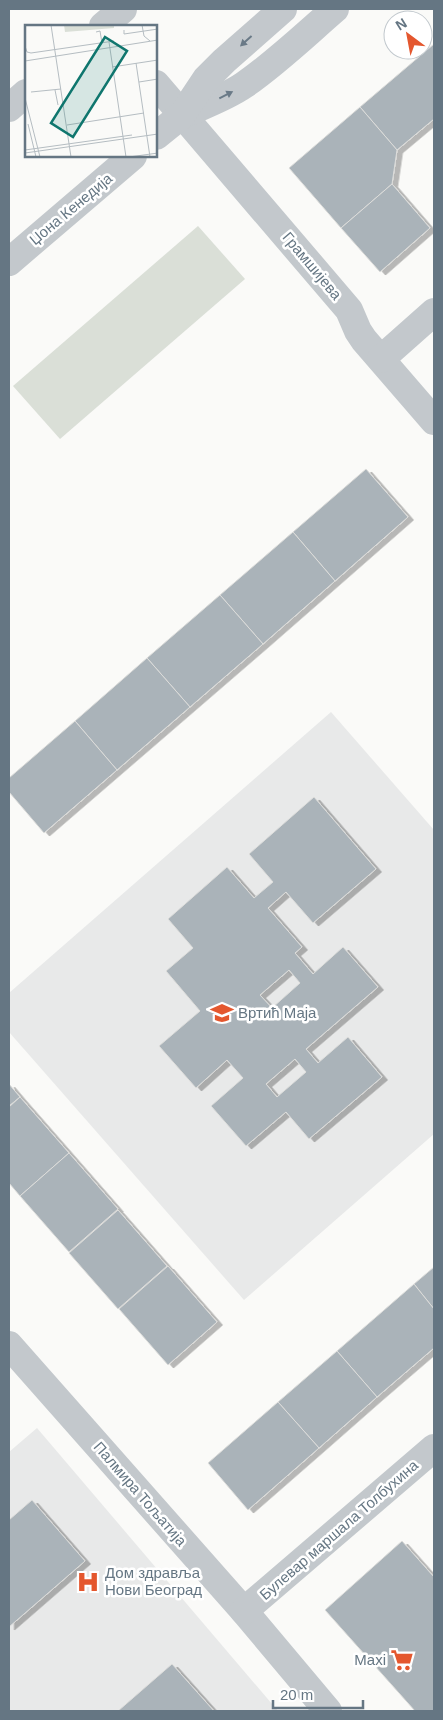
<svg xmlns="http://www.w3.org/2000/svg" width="443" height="1720" viewBox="0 0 443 1720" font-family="Arial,sans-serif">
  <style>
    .built { fill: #e8e9e9 }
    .green { fill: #dadfd7 }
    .building { fill: #aab3b9; stroke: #dcdcda; fill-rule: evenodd; filter: url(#shadow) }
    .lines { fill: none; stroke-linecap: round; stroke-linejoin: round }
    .minor { stroke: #c3c8cc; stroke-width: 28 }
    .tertiary { stroke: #c3c8cc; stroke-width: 28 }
    .oneway { fill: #6a7a87 }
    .labels { text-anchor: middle; stroke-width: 5; stroke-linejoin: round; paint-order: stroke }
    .street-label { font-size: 15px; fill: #657683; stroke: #fff }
    .poi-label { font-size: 15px; fill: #657683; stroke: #fff; text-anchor: start }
    .inset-road { fill: none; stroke: #b5bdc2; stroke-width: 1 }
    .view { fill: #0f766e; fill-opacity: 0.15; stroke: #0f766e; stroke-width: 2.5 }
    .inset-edge { fill: none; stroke: #657683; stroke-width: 2.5 }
  </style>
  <defs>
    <filter id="shadow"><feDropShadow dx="5.5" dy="3" stdDeviation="0" flood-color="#0004"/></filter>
  </defs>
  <rect width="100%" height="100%" fill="#fafaf8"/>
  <g class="built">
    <polygon points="331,712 434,830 434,1134 244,1300 9,1032 9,993"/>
    <polygon points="37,1428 278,1711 9,1711 9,1452"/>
  </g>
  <polygon class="green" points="198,226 245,279 60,439 13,386"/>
  <g class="building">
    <polygon points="434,44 434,119 397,150 360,107"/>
    <polygon points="360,107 397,150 392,184 341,228 289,168"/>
    <polygon points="392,184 430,228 380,272 341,228"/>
    <polygon points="366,469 408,517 335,581 293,532"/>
    <polygon points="293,532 335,581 263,644 220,595"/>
    <polygon points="220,595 263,644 190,707 147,658"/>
    <polygon points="147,658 190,707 117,770 75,721"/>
    <polygon points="75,721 117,770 44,833 9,792 9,778"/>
    <path d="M314,797L376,869L313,923L286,892L268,908L302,947L295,953L313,974L343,947L378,987L306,1049L318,1063L348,1037L382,1077L309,1139L286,1112L246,1146L211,1106L243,1078L227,1060L196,1088L159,1046L200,1011L166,971L193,948L168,919L227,867L254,898L273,882L249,854ZM289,970L300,983L272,1008L260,995ZM295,1059L306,1072L277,1097L266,1084Z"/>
    <polygon points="9,1084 20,1097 9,1106"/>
    <polygon points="20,1097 69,1153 20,1196 9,1183 9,1107"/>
    <polygon points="69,1153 118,1209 69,1252 20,1196"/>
    <polygon points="118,1210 167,1266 118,1309 69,1253"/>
    <polygon points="168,1266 217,1322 168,1365 119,1309"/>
    <polygon points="434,1267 434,1309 414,1284"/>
    <polygon points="414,1284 434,1309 434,1348 377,1397 337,1351"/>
    <polygon points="337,1351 377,1397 319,1448 278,1402"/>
    <polygon points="278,1402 319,1448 248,1510 208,1463"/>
    <polygon points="32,1500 85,1561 9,1627 9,1520"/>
    <polygon points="402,1541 434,1577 434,1711 415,1711 325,1610"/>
    <polygon points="172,1664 214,1711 118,1711"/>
  </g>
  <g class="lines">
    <g class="minor">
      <polyline points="103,26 123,9"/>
      <polyline points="156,84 349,310 358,331 364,340 434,421"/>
      <polyline points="9,108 26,93"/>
      <polyline points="381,359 434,312"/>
      <polyline points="9,1345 244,1611 328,1711"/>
      <polyline points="244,1611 434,1448"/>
    </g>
    <g class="tertiary">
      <path d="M182,115C202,106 225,98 244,85C276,63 305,35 335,9"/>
      <polyline points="156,136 182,115 206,79 224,61 283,9"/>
      <polyline points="9,262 133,156"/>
    </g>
  </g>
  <defs><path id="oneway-solid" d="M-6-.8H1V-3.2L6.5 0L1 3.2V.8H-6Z" transform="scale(1.25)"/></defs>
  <g class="oneway">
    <use href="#oneway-solid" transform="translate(246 41) rotate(138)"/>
    <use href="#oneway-solid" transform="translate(226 95) rotate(-27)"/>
  </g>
  <defs>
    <symbol id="school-bare" viewBox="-9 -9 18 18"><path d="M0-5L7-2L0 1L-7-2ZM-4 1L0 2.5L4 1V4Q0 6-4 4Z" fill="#e4572e" stroke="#fff" stroke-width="2.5" paint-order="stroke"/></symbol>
    <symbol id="hospital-bare" viewBox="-9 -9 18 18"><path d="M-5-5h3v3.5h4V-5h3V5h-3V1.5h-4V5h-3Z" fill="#e4572e" stroke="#fff" stroke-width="2.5" paint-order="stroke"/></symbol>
    <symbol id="supermarket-bare" viewBox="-9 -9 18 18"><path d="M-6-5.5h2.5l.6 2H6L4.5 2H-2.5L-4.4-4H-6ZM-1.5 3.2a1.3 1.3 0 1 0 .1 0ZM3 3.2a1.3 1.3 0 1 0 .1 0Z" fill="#e4572e" stroke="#fff" stroke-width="2.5" paint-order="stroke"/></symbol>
  </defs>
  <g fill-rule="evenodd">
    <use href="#school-bare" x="206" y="997" width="32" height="32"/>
    <use href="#hospital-bare" x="72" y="1566" width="32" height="32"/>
    <use href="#supermarket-bare" x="386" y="1644" width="32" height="32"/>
  </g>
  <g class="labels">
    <g class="street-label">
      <text transform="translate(71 209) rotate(-40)" y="5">Џона Кенедија</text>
      <text transform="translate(312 266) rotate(50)" y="5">Грамшијева</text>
      <text transform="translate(140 1494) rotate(49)" y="5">Палмира Тољатија</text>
      <text transform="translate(339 1530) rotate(-41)" y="5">Булевар маршала Толбухина</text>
    </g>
    <g class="poi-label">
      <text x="238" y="1018">Вртић Маја</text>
      <text x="105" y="1578">Дом здравља<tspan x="105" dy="17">Нови Београд</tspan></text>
      <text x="386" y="1665" text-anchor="end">Maxi</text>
    </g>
  </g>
  <g transform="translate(25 25)">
    <rect width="132" height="132" fill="#fafaf8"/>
    <path d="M39,0H89V3L40,7Z" fill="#dadfd7"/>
    <path class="inset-road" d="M26,0L46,132M117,0L119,11L125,16M99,5V9L133,4M71,7L75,6L77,18M84,17L101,132M0,21L2,27L6,28L89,16M0,36L133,15M111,38L125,132M87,42L133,35M114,57L133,54M30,65L33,80M6,67L36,64M0,73L15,132M3,99L11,132M42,100L119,88M0,125L107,110M0,128L133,109M104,132L133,128"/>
    <path class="view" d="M80,12L102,26L48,112L26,98Z"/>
    <rect width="132" height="132" class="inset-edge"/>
  </g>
  <rect width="443" height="1720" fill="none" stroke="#657683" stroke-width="20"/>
  <g transform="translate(408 35) rotate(328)"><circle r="24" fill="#ffffff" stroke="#c1c8cd"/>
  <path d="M0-4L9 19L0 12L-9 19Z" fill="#e4572e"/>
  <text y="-8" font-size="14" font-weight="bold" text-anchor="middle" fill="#657683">N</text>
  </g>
  <path d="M273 1700v8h90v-8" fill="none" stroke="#657683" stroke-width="2.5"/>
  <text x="280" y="1700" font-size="15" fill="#657683" stroke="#ffffff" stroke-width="4" paint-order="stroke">20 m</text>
</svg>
